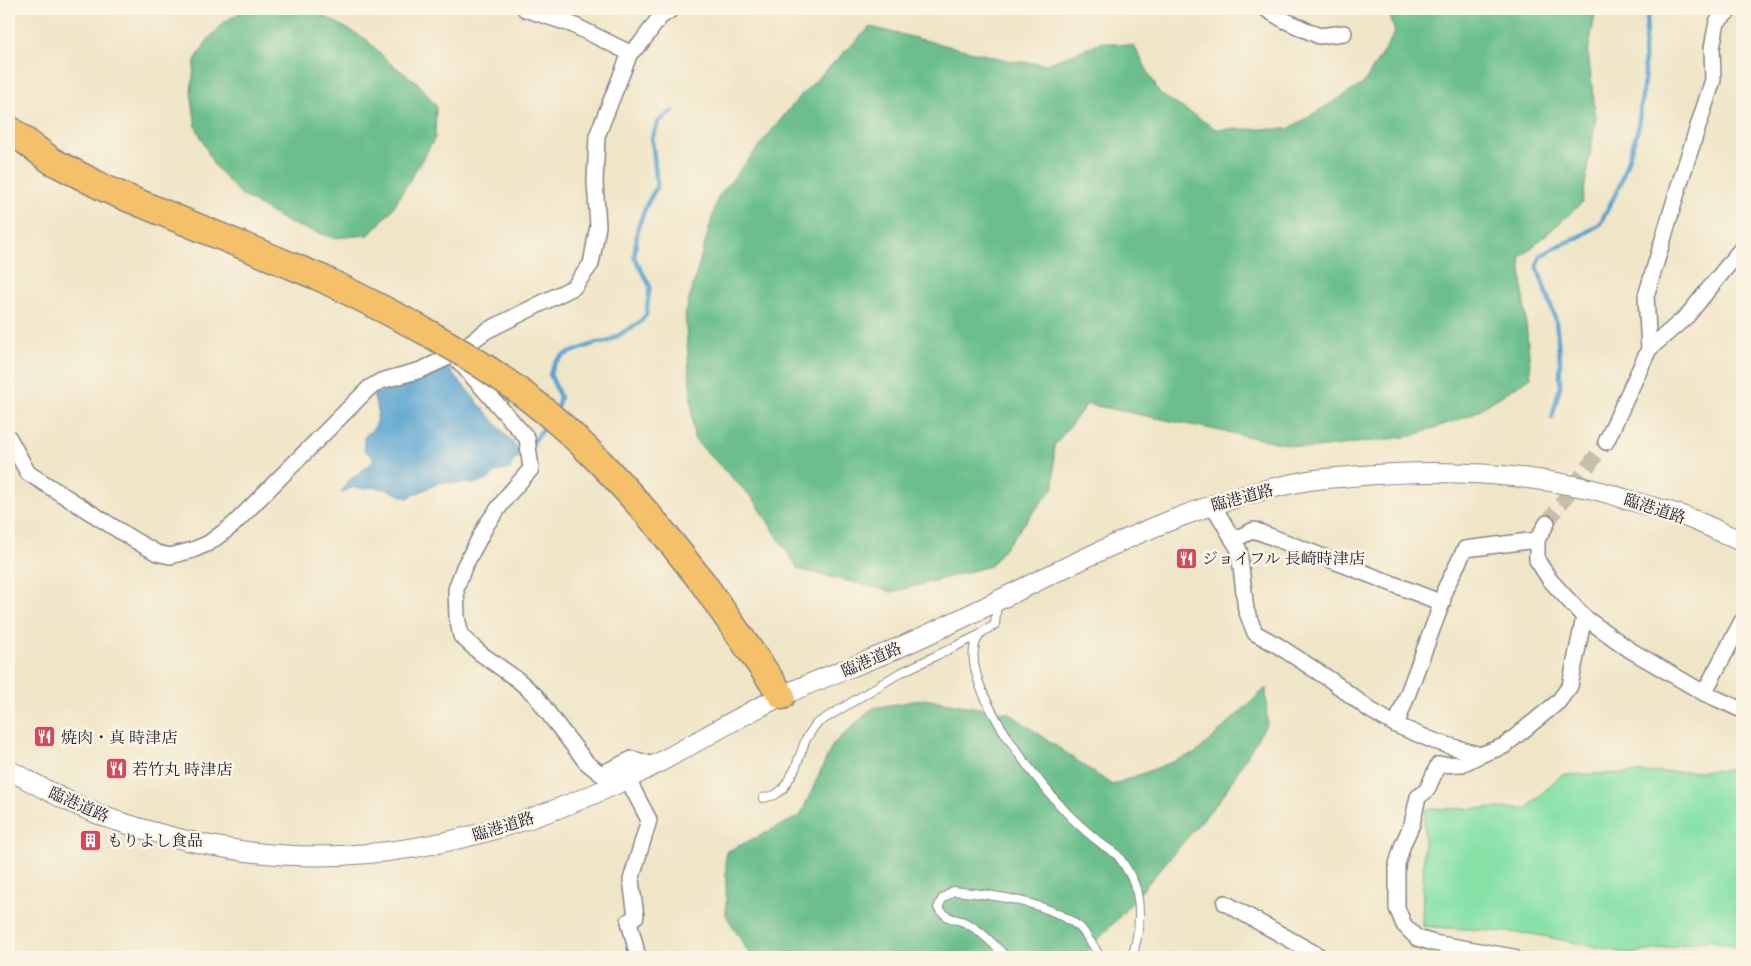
<svg xmlns="http://www.w3.org/2000/svg" width="1751" height="966" viewBox="0 0 1751 966" font-family="Cardo,'Noto Serif JP',serif">
  <style>
    .green { fill: #86e1a7; stroke: #548271 }
    .forest { fill: #6cbf8c; stroke: #477064 }
    .water { fill: #56a3cf; stroke: #3c6285 }
    .lines { fill: none; stroke-linecap: round; stroke-linejoin: round }
    .stream { stroke: #56a3cf; stroke-width: 4.5 }
    .minor-tunnel { stroke: #c6beab; stroke-width: 15; stroke-dasharray: 15 8; stroke-linecap: butt }
    .service-casing { stroke: #888481; stroke-width: 10 }
    .minor-casing { stroke: #888481; stroke-width: 18 }
    .tertiary-casing { stroke: #888481; stroke-width: 21 }
    .motorway-casing { stroke: #888481; stroke-width: 29 }
    .service { stroke: #fff; stroke-width: 8 }
    .minor { stroke: #fff; stroke-width: 15 }
    .tertiary { stroke: #fff; stroke-width: 19 }
    .motorway { stroke: #f4c16a; stroke-width: 26 }
    .motorway-bridge-casing { stroke: #888481; stroke-width: 29; stroke-linecap: butt }
    .motorway-bridge { stroke: #f4c16a; stroke-width: 26 }
    .labels { text-anchor: middle; stroke-width: 5; stroke-linejoin: round; paint-order: stroke }
    .street-label { font-size: 16px; fill: #22223b; stroke: #fcf5e5 }
    .poi-label { font-size: 16px; fill: #22223b; stroke: #fcf5e5; text-anchor: start }
  </style>
  <rect width="100%" height="100%" fill="#fcf5e5"/>
  <filter id="ink" filterUnits="userSpaceOnUse"><feTurbulence type="fractalNoise" baseFrequency=".02" numOctaves="2"/><feDisplacementMap in="SourceGraphic" scale="10" xChannelSelector="R" yChannelSelector="G"/><feConvolveMatrix kernelMatrix="1 2 1 2 8 2 1 2 1" color-interpolation-filters="sRGB"/></filter>
  <filter id="wash" filterUnits="userSpaceOnUse"><feTurbulence type="fractalNoise" baseFrequency=".0096" numOctaves="4" result="noise"/><feDisplacementMap in="SourceGraphic" scale="20" xChannelSelector="R" yChannelSelector="G"/><feGaussianBlur stdDeviation="1.12" result="paint"/><feColorMatrix in="noise" values="0 0 0 0 0 0 0 0 0 0 0 0 0 0 0 0 0 1.4 0 .05"/><feComposite in="paint" operator="in"/></filter>
  <g filter="url(#wash)">
    <rect width="100%" height="100%" fill="#efe5c7"/>
    <polygon class="green" points="1742,770 1742,948 1709,940 1631,954 1533,934 1422,926 1425,809 1527,808 1561,775"/>
    <g class="forest">
      <polygon points="247,9 300,9 315,11 366,39 391,64 418,83 436,106 435,138 391,211 369,235 333,238 289,223 240,194 214,165 196,127 191,92 195,60 207,41 224,22"/>
      <polygon points="1388,9 1596,9 1588,53 1596,117 1582,203 1520,258 1531,377 1471,415 1412,436 1310,449 1087,404 1054,446 1054,487 990,566 893,592 798,569 755,501 694,439 685,314 718,197 799,97 870,27 1011,61 1047,64 1102,42 1134,46 1160,94 1216,129 1288,129 1363,84 1395,33"/>
      <polygon points="1266,688 1267,723 1222,797 1121,915 1082,957 751,957 726,915 726,852 800,816 833,744 873,708 925,699 1009,713 1112,785 1196,753"/>
    </g>
    <polygon class="water" points="447,367 518,449 521,455 513,461 510,469 496,472 488,480 472,484 441,482 407,498 386,489 371,487 365,489 354,487 341,493 347,482 373,462 373,457 364,450 364,437 375,427 378,411 373,395"/>
    <g class="lines">
      <g class="stream">
        <polyline points="557,409 560,397 550,374 555,362 564,355 596,343 607,342 639,323 646,315 650,286 634,257 638,227 646,206 657,186 652,138 659,121 673,111"/>
        <polyline points="1552,418 1560,386 1560,360 1556,321 1537,266 1541,256 1558,246 1577,238 1600,224 1619,187 1638,129 1645,73 1644,50 1647,19 1651,9"/>
        <polyline points="531,445 547,424"/>
      </g>
    </g>
  </g>
  <g filter="url(#ink)">
    <g class="lines">
      <polyline class="minor-tunnel" points="1547,523 1606,442"/>
      <defs>
        <g id="service">
          <path d="M997,602L995,625C990,628 982,631 979,636C950,677 1045,792 1074,820C1083,829 1093,837 1103,845C1107,848 1114,852 1118,856C1123,862 1133,879 1135,886C1142,907 1139,936 1132,957"/>
          <polyline points="763,798 775,795 783,789 795,769 806,739 816,724 898,674 979,635"/>
          <path d="M1006,957C995,945 982,932 968,924C953,916 952,923 938,908L942,899L953,891C990,894 1048,902 1078,926C1083,929 1086,936 1090,941C1094,946 1097,951 1099,957"/>
        </g>
        <g id="minor">
          <polyline points="525,9 571,24 630,53"/>
          <polyline points="1266,9 1284,20 1319,36 1344,33"/>
          <polyline points="1649,349 1646,296 1682,176 1713,80 1712,48 1717,22 1731,9"/>
          <polyline points="456,358 527,438 531,469 508,495 487,524 464,567 456,589 457,617 461,636 480,653 518,680 536,696 551,717 586,762 601,774 632,759 654,765"/>
          <polyline points="9,438 28,473 134,540 157,553 170,556 193,550 209,543 233,525 369,388 381,381 421,370 453,355 486,331 574,287 591,264 598,226 595,182 597,136 630,53 641,43 660,17 672,9"/>
          <polyline points="1606,442 1649,349 1687,316 1742,248"/>
          <polyline points="1213,505 1239,550 1246,610 1255,633 1277,645 1332,681 1370,710 1396,725 1434,741 1480,755 1504,746 1558,702 1570,686 1584,617"/>
          <polyline points="1547,523 1537,540 1537,560 1550,580 1584,617 1630,650 1704,693 1742,710"/>
          <polyline points="1233,540 1254,530 1442,603"/>
          <polyline points="1704,693 1742,621"/>
          <polyline points="1396,725 1442,603 1445,589 1465,549 1537,540"/>
          <polyline points="1480,755 1462,764 1438,765 1427,790 1418,797 1412,824 1403,844 1397,864 1397,908 1404,925 1417,938 1434,943 1513,957"/>
          <polyline points="627,778 649,820 631,880 636,916 629,921 638,957"/>
          <polyline points="1225,903 1321,957"/>
        </g>
        <path id="tertiary" d="M9,770C43,788 79,809 117,821C157,834 201,845 243,851C373,869 501,837 619,783C675,757 726,722 782,696C815,680 850,668 884,654C924,637 963,618 1001,599C1099,551 1193,502 1301,482C1319,478 1338,478 1356,476C1433,469 1510,472 1586,488C1603,491 1621,498 1639,503C1653,507 1669,511 1683,516C1703,523 1723,533 1742,542"/>
        <g id="motorway">
          <polyline points="9,129 52,161 108,190 321,278"/>
          <polyline points="658,526 703,583 782,696"/>
        </g>
      </defs>
      <use href="#service" class="service-casing"/>
      <use href="#minor" class="minor-casing"/>
      <use href="#tertiary" class="tertiary-casing"/>
      <use href="#motorway" class="motorway-casing"/>
      <use href="#service" class="service"/>
      <use href="#minor" class="minor"/>
      <use href="#tertiary" class="tertiary"/>
      <use href="#motorway" class="motorway"/>
      <defs>
        <path id="motorway-bridge" d="M321,278C394,314 467,350 531,400C579,437 619,481 658,526"/>
      </defs>
      <use href="#motorway-bridge" class="motorway-bridge-casing"/>
      <use href="#motorway-bridge" class="motorway-bridge"/>
    </g>
  </g>
  <defs>
    <symbol id="restaurant-square" viewBox="-11 -11 22 22"><rect x="-9" y="-9" width="18" height="18" rx="4" fill="#d1495b" stroke="#fcf5e5"/><path d="M-5-6h1v4h1v-4h1v4h1v-4h1v5L-1.5 .5V6h-2V.5L-5-1ZM5-6V6H3V1.5H1.5Q1.5-4 5-6Z" fill="#fff"/></symbol>
    <symbol id="building-square" viewBox="-11 -11 22 22"><rect x="-9" y="-9" width="18" height="18" rx="4" fill="#d1495b" stroke="#fcf5e5"/><path d="M-4-6H4V6H1V3H-1V6H-4ZM-2.5-4.3h1.7v1.8h-1.7ZM.8-4.3h1.7v1.8H.8ZM-2.5-1h1.7V.8h-1.7ZM.8-1h1.7V.8H.8Z" fill="#fff"/></symbol>
  </defs>
  <g fill-rule="evenodd">
    <use href="#restaurant-square" x="1174" y="546" width="25" height="25"/>
    <use href="#restaurant-square" x="32" y="724" width="25" height="25"/>
    <use href="#restaurant-square" x="104" y="756" width="25" height="25"/>
    <use href="#building-square" x="78" y="828" width="25" height="25"/>
  </g>
  <g class="labels">
    <g class="street-label">
      <text transform="translate(1242 497) rotate(-15)" y="6">臨港道路</text>
      <text transform="translate(1655 508) rotate(18)" y="6">臨港道路</text>
      <text transform="translate(871 659) rotate(-23)" y="6">臨港道路</text>
      <text transform="translate(79 804) rotate(24)" y="6">臨港道路</text>
      <text transform="translate(503 826) rotate(-17)" y="6">臨港道路</text>
    </g>
    <g class="poi-label">
      <text x="1202" y="564">ジョイフル 長崎時津店</text>
      <text x="61" y="743">焼肉・真 時津店</text>
      <text x="132" y="775">若竹丸 時津店</text>
      <text x="107" y="846">もりよし食品</text>
    </g>
  </g>
  <rect width="1751" height="966" fill="none" stroke="#fcf5e5" stroke-width="30"/>
</svg>
